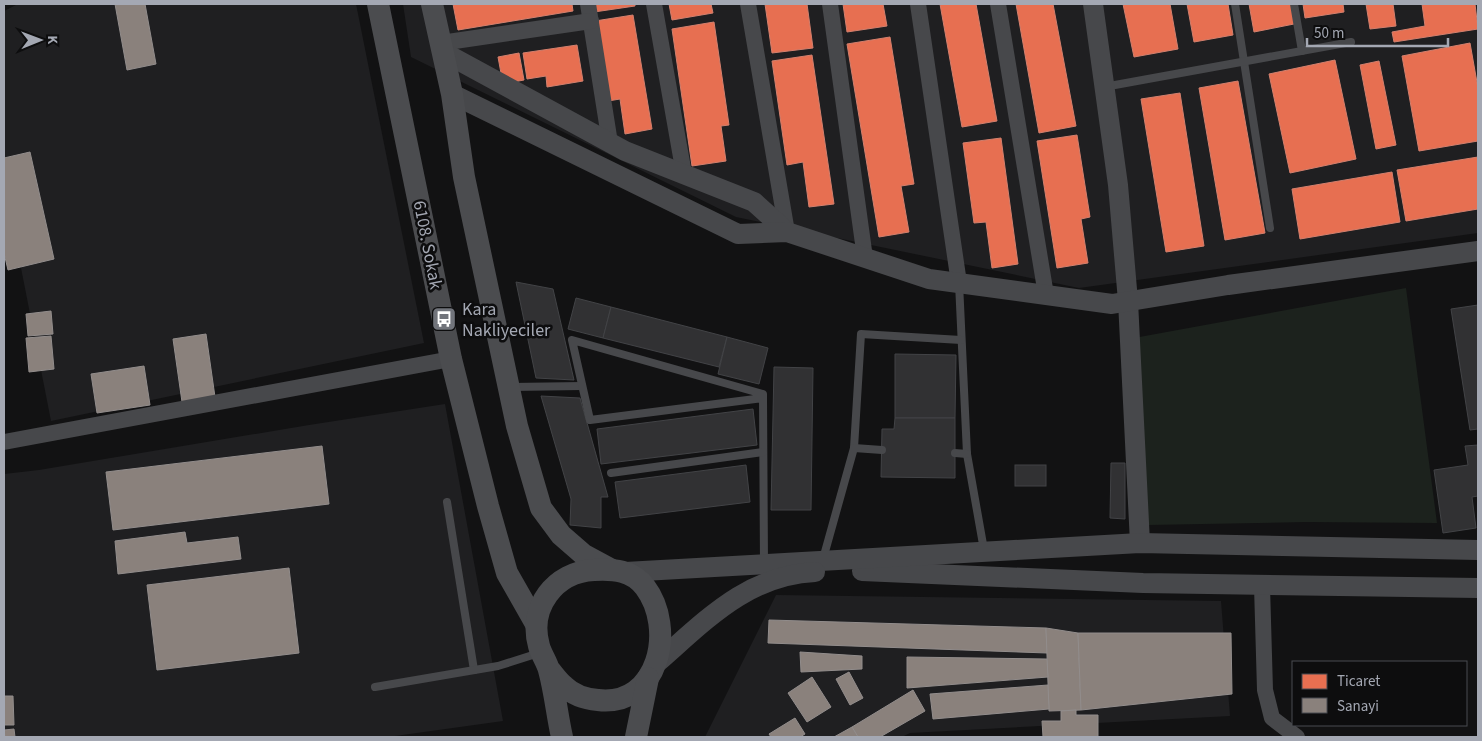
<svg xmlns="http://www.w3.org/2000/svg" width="1482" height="741" viewBox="0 0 1482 741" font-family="'Source Sans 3',sans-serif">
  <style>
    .built { fill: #1f1f21 }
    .green { fill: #1c221d }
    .shops { fill: #e76f51; stroke: #d3806e }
    .industry { fill: #8a817c; stroke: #928d8c }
    .building { fill: #313133; stroke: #424346 }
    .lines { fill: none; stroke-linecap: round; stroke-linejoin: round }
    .service { stroke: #47484b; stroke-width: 8 }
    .minor { stroke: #47484b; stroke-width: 16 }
    .tertiary { stroke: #47484b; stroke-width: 20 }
    .secondary { stroke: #4b4c4f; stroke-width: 22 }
    .labels { text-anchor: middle; stroke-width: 5; stroke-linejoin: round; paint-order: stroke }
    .street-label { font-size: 18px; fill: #a4a8b3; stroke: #0d0d0e }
    .poi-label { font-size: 18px; fill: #a4a8b3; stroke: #0d0d0e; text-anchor: start }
  </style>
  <rect width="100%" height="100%" fill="#121213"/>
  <g class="built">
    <polygon points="18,4 356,4 424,343 51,421 4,181 4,11"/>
    <polygon points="403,4 1478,4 1478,233 1079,288 736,217 411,57"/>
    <polygon points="445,404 503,721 388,737 4,737 4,474 39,470 309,425"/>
    <polygon points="776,595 1221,601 1230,716 910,733 902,737 705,737"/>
  </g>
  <polygon class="green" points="1406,288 1437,523 1306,522 1148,525 1134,338"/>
  <g class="shops">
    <polygon points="453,4 572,4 573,11 458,30"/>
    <polygon points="593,4 635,4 635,6 594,12"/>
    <polygon points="669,4 711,4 713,13 672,20"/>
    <polygon points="765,4 807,4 813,48 772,53"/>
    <polygon points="843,4 883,4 887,26 847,32"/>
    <polygon points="940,4 976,4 997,121 962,127"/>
    <polygon points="1016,4 1053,4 1076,126 1039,133"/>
    <polygon points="1123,4 1170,4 1178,49 1134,57"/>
    <polygon points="1187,4 1228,4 1233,35 1194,42"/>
    <polygon points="1249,4 1291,4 1294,24 1254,32"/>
    <polygon points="1303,4 1343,4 1344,12 1305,18"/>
    <polygon points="1366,4 1393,4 1396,26 1370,29"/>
    <polygon points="1422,4 1475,4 1478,29 1394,42 1392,32 1425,26"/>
    <polygon points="633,15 652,129 625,134 620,99 608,101 595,21"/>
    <polygon points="714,22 729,125 721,126 726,161 692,166 672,29"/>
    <polygon points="890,37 914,184 901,186 909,232 879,237 847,44"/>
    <polygon points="1470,43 1478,88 1478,141 1419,151 1402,56"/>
    <polygon points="577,45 583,81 547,87 546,76 527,79 523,53"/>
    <polygon points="519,53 524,80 503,84 498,57"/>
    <polygon points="812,55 834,204 809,207 803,162 787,165 772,61"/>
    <polygon points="1335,60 1356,159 1290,173 1269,74"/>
    <polygon points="1379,61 1396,145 1376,149 1360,65"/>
    <polygon points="1238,81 1265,233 1225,240 1199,88"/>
    <polygon points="1180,93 1204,246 1166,252 1141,99"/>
    <polygon points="1077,135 1090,217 1081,219 1088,263 1057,268 1037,141"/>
    <polygon points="1001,138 1018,264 992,268 986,222 974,223 963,143"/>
    <polygon points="1478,157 1478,209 1406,221 1397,170"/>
    <polygon points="1392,172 1400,222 1300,239 1292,189"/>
  </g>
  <g class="industry">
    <polygon points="115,4 145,4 156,64 127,70"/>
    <polygon points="30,152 54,259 8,270 4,253 4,158"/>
    <polygon points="51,311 53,334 28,336 26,314"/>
    <polygon points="206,334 215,397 182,402 173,339"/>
    <polygon points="51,336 54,369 29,372 26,338"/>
    <polygon points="144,366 150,405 97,413 91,374"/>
    <polygon points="322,446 329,504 113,530 106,472"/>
    <polygon points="185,532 187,543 238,537 241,559 118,574 115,541"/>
    <polygon points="289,568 299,653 157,670 147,585"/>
    <polygon points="769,620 1046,628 1047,653 768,643"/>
    <polygon points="1046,628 1078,633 1081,710 1049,711"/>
    <polygon points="1078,633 1231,633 1232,694 1081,710"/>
    <polygon points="800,652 862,656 862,669 801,672"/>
    <polygon points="907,657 1047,659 1048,677 907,688"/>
    <polygon points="849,672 863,698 850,705 836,679"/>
    <polygon points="812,677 831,707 807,722 788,693"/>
    <polygon points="1048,685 1049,709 933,719 930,694"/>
    <polygon points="913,690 925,711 880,737 858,737 852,727"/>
    <polygon points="4,696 13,696 14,725 4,725"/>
    <polygon points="1076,710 1076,715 1098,715 1098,737 1043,737 1042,721 1061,721 1061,711"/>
    <polygon points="795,718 805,734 800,737 771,737 769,734"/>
    <polygon points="852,727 858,737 834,737"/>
    <polygon points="14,729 15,737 5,737 4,730"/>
  </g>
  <g class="building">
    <polygon points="516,282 553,289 574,380 536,378"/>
    <polygon points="576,298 611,307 603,338 568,329"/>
    <polygon points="1478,305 1478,429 1470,430 1451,309"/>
    <polygon points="611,307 727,337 719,367 603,338"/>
    <polygon points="727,337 768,348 759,384 718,374"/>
    <polygon points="895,354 956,355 955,418 895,418"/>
    <polygon points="774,367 813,368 811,510 771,510"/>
    <polygon points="541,396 580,398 608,497 601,497 601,528 570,525 571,499"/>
    <polygon points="753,409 757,445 601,464 597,429"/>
    <polygon points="895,418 955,418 955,478 881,477 882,429 894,429"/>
    <polygon points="1478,445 1478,496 1472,497 1476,528 1443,533 1434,470 1468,465 1465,446"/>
    <polygon points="1111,463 1125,463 1125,519 1110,518"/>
    <polygon points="746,465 750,502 620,518 615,482"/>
    <rect x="1015" y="465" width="31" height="21"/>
  </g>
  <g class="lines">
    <g class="service">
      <polyline points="1235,4 1270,228"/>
      <polyline points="1294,4 1302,51"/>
      <polyline points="1104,87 1351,42"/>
      <polyline points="959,283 967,454 984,550"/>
      <polyline points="511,387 582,386"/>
      <polyline points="763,398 590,420 572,340 763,394 763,398 764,564"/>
      <polyline points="854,448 861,334 961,340"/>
      <polyline points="955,453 967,454"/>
      <polyline points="611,473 763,452"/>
      <polyline points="447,502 474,670"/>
      <polyline points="823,559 854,448 882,450"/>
      <polyline points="375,687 498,666 539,653"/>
    </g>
    <g class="minor">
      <polyline points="588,4 610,143"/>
      <polyline points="654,4 684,174"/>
      <polyline points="748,4 787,232"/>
      <polyline points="830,4 865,258"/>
      <polyline points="918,4 959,283"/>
      <polyline points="998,4 1046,295"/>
      <polyline points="441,43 591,21"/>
      <polyline points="4,442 451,359"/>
      <polyline points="1262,586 1265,690 1272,718 1297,737"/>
    </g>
    <g class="tertiary">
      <polyline points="1093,4 1118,185 1128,301 1140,543"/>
      <polyline points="443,52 625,151 754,202 787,232"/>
      <polyline points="452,94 738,234 787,232 929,279 1112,304 1228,285 1478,251"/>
      <polyline points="862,571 1143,583 1478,588"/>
      <polyline points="625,572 1140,543 1478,550"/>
      <path d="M658,662C706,620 748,575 815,572"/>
    </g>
    <g class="secondary">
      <polyline points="378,4 451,359 488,506 507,573 536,624"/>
      <polyline points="432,4 452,94 464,177 517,426 541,508 561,535 584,555 610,569"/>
      <path d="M549,669C554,675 558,681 564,686C573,695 586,699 598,700C659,707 676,628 645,587C632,570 614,569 594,570C555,572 528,607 539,646C541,654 547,662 549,670C555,692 557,715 562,737"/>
      <polyline points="636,737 648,678"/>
    </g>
  </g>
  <defs>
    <symbol id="bus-square" viewBox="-11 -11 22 22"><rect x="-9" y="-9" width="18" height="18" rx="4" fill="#71747b" stroke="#0d0d0e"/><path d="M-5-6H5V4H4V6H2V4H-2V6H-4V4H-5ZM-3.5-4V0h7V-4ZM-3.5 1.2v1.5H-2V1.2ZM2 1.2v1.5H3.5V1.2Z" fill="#fff"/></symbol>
  </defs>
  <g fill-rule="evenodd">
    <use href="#bus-square" x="430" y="305" width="28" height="28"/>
  </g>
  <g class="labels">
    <g class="street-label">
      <text transform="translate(428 245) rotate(79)" y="6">6108. Sokak</text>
    </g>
    <g class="poi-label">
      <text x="462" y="315">Kara<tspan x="462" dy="21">Nakliyeciler</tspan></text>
    </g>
  </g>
  <rect width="1482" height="741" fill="none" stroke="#a4a8b3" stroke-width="10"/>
  <rect x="1292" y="661" width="175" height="65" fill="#0d0d0e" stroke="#494b50"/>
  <rect x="1302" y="674" width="25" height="15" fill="#e76f51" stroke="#494b50"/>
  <text x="1337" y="686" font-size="15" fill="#a4a8b3">Ticaret</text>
  <rect x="1302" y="698" width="25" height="15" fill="#8a817c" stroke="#494b50"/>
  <text x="1337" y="711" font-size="15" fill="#a4a8b3">Sanayi</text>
  <g transform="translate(40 40) rotate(89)" stroke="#0d0d0e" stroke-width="4" paint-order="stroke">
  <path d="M0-4L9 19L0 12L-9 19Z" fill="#a4a8b3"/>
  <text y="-8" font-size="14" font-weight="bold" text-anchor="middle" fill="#a4a8b3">K</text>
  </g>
  <path d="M1307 38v8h141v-8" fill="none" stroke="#a4a8b3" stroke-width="2.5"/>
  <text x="1314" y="38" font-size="15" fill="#a4a8b3" stroke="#0d0d0e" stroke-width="4" paint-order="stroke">50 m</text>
</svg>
